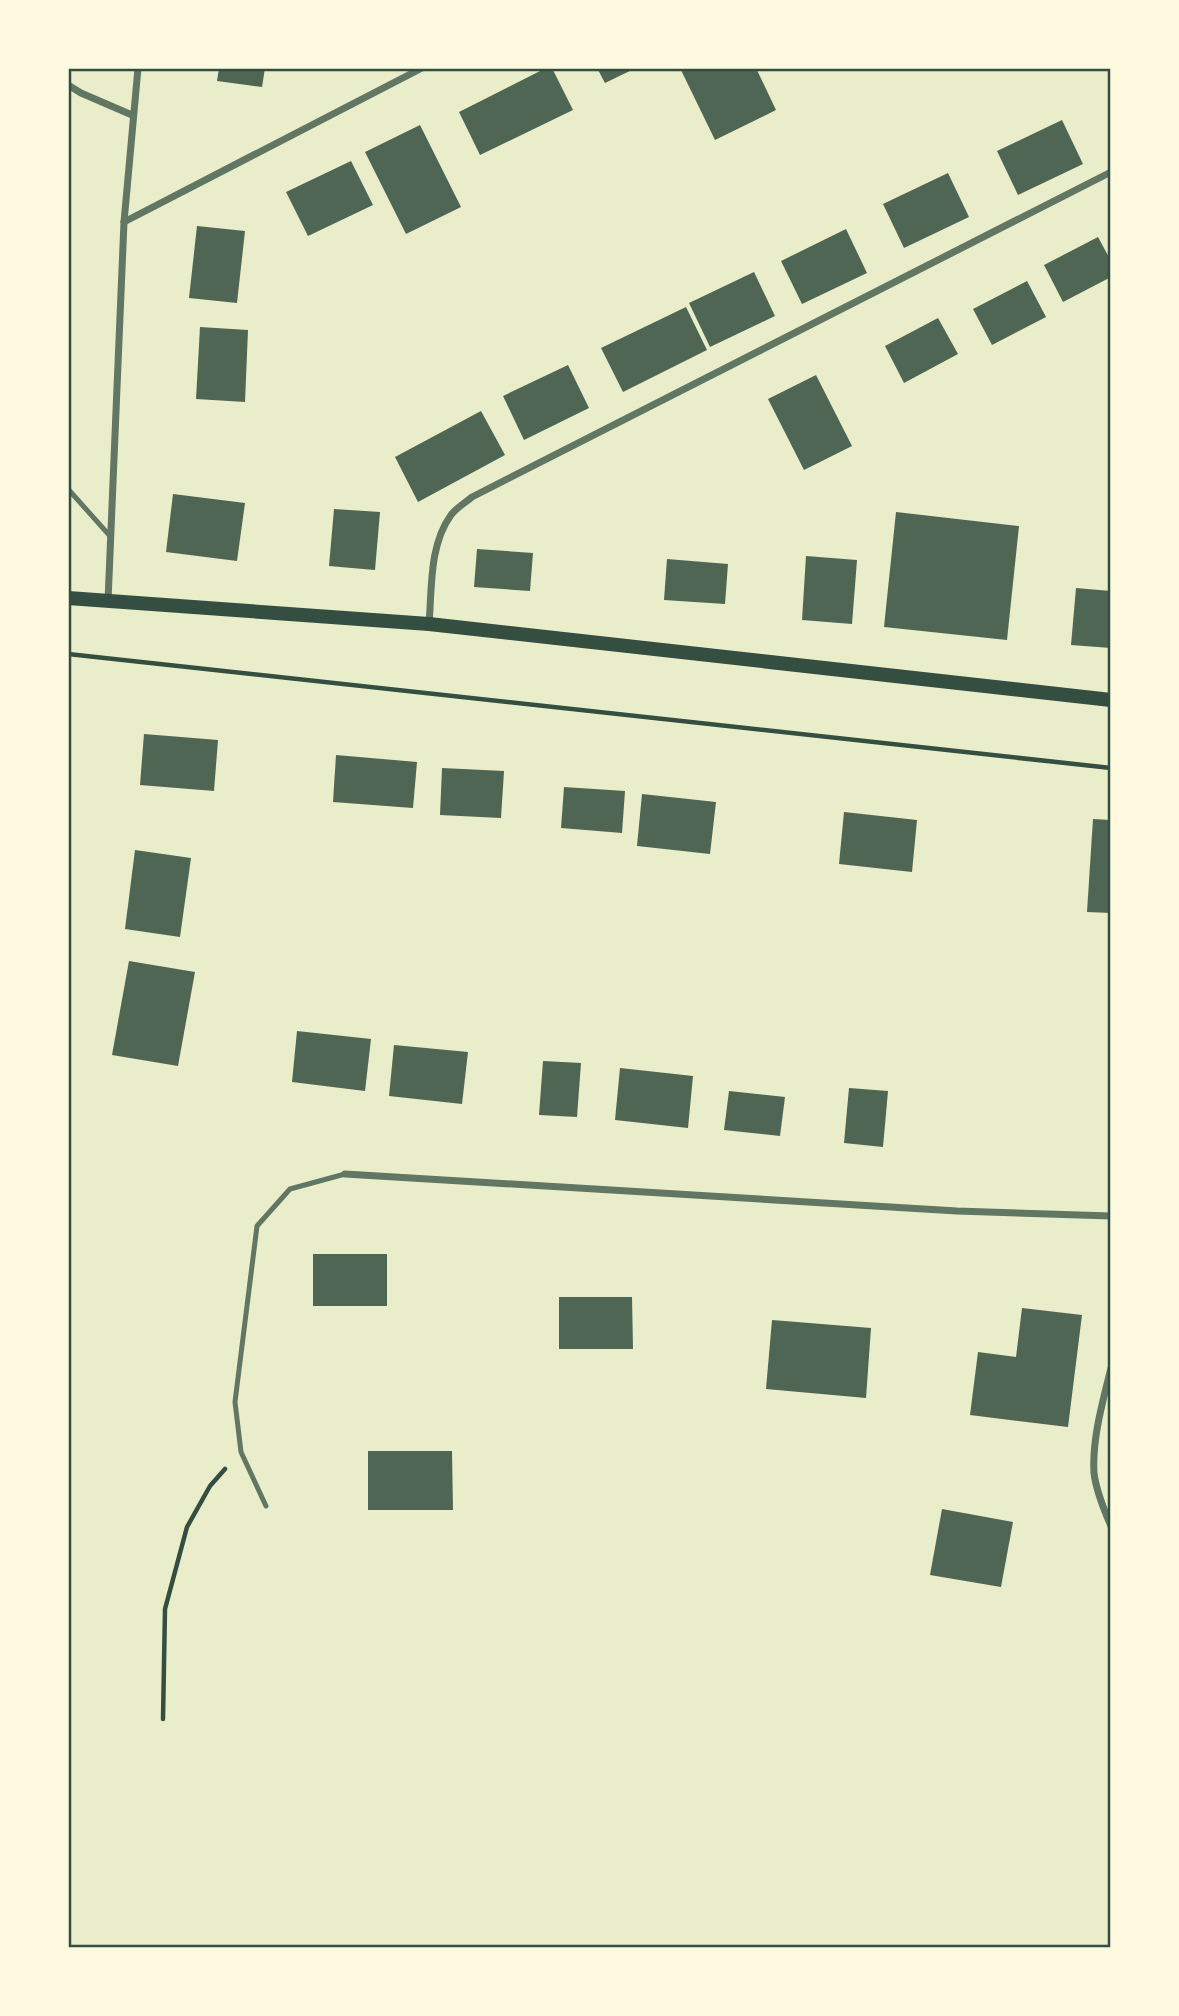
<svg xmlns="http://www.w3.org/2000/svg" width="1179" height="2016" viewBox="0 0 1179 2016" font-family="'PT Sans Narrow',sans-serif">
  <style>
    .building { fill: #4f6655 }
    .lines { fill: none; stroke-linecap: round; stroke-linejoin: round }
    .path { stroke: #344e41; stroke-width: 4.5 }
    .service { stroke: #617663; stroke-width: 5 }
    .minor { stroke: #617663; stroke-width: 7 }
    .secondary { stroke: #344e41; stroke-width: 14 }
    .neatline { fill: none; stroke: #344e41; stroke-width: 2.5 }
  </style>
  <rect width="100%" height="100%" fill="#e9edc9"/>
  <g class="building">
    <polygon points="219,68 265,68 262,87 217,81"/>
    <polygon points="546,68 552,68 573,110 480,155 459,112"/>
    <polygon points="597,68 636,68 605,83"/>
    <polygon points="680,68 756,68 776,110 715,140"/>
    <polygon points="1062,120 1083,164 1018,195 997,151"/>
    <polygon points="420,125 461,207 406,234 365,152"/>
    <polygon points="351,161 373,205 308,236 286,192"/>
    <polygon points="948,173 969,217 904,248 883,204"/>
    <polygon points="197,226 245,231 237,303 189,298"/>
    <polygon points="846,229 867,273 802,304 781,261"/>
    <polygon points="1098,237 1111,261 1111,277 1063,302 1044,265"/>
    <polygon points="754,272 775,316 710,347 689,303"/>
    <polygon points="1027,281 1046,317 992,345 973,309"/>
    <polygon points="686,307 707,350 623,392 601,348"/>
    <polygon points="938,318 958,354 904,383 885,346"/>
    <polygon points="200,327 248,330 245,402 196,399"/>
    <polygon points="568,365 589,408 524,440 503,396"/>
    <polygon points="816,375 852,446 804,470 768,399"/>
    <polygon points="481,411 505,455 418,502 395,457"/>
    <polygon points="173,494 245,503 237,561 166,552"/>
    <polygon points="334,509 380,512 375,570 329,566"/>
    <polygon points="896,512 1019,526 1007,640 884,627"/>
    <polygon points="477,549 533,553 530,591 474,587"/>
    <polygon points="806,556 857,560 852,624 802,620"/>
    <polygon points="667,559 728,564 725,604 664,600"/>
    <polygon points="1076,588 1111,591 1111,648 1071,645"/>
    <polygon points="144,734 218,740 214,791 140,785"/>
    <polygon points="336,755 417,762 413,808 333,802"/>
    <polygon points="442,768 504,771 501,818 440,815"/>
    <polygon points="564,787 625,791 622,833 561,828"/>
    <polygon points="642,794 716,802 710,854 637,846"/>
    <polygon points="844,812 917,820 912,872 839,864"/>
    <polygon points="1093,819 1111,820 1111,913 1087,912"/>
    <polygon points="135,850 191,858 180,937 125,929"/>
    <polygon points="129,961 195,972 178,1066 112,1055"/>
    <polygon points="297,1031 371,1039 365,1091 292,1082"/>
    <polygon points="394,1045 468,1052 462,1104 389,1096"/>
    <polygon points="543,1061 581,1063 577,1117 539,1115"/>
    <polygon points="620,1068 693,1076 688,1128 615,1120"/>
    <polygon points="849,1088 888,1091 883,1147 844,1143"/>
    <polygon points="729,1091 785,1097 780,1136 724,1130"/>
    <rect x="313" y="1254" width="74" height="52"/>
    <polygon points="559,1297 632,1297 633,1349 559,1349"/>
    <polygon points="1022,1308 1082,1315 1068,1427 970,1415 978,1352 1016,1357"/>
    <polygon points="772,1320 871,1328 866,1398 766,1389"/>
    <polygon points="368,1451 452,1451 453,1510 368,1510"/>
    <polygon points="942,1509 1013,1522 1001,1587 930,1575"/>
  </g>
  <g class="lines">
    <g class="path">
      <polyline points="68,654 1111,768"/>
      <polyline points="163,1719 165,1609 187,1527 210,1486 225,1469"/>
    </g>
    <g class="service">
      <polyline points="68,489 110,536"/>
      <polyline points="266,1506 241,1452 235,1402 257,1226 290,1189 345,1174"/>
    </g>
    <g class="minor">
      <polyline points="68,85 81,93 132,115"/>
      <polyline points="124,222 422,68"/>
      <polyline points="108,601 124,222 138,68"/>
      <path d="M429,624C432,589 429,545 451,515C456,508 465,503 472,497L1111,172"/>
      <polyline points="345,1174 957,1211 1111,1216"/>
      <path d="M1111,1368C1103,1401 1092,1438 1094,1473C1096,1490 1104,1510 1111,1526"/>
    </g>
    <polyline class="secondary" points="68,598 429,624 1111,700"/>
  </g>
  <rect width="1179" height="2016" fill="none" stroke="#fefae0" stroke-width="140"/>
  <rect x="70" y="70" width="1039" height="1876" class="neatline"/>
</svg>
